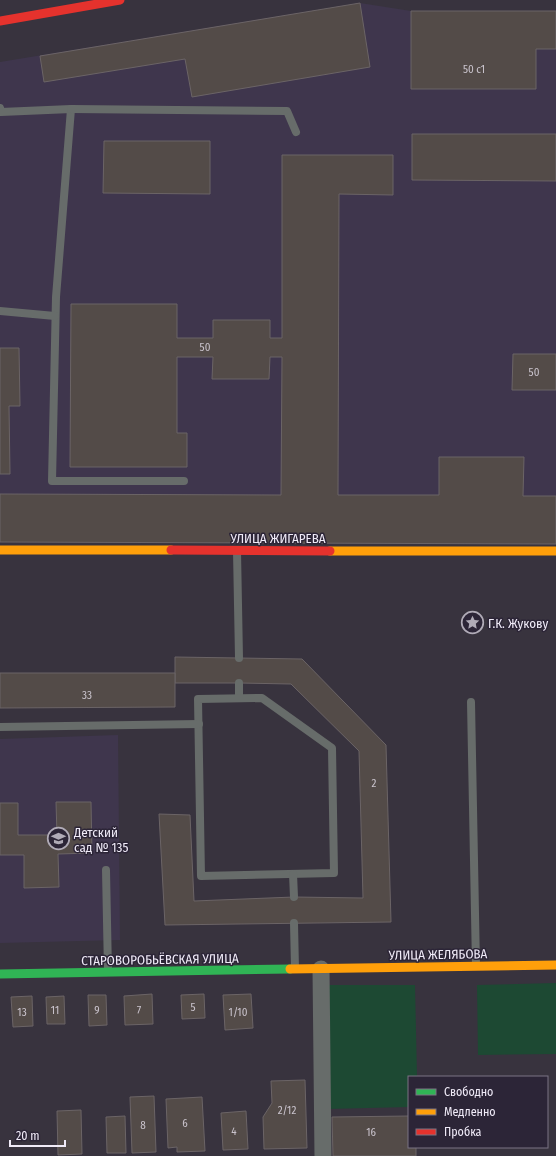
<svg xmlns="http://www.w3.org/2000/svg" width="556" height="1156" viewBox="0 0 556 1156" font-family="'Fira Sans Condensed',sans-serif">
  <style>
    .built { fill: #3f364d }
    .green { fill: #1d4933 }
    .building { fill: #534b48; stroke: #6b6466 }
    .lines { fill: none; stroke-linecap: round; stroke-linejoin: round }
    .lane { stroke: #676c6a; stroke-width: 8 }
    .street { stroke: #676c6a; stroke-width: 17 }
    .fast { stroke: #30b455; stroke-width: 9 }
    .slow { stroke: #ff9f0a; stroke-width: 9 }
    .jam { stroke: #e5322d; stroke-width: 9 }
    .labels { text-anchor: middle; stroke-width: 3; stroke-linejoin: round; paint-order: stroke }
    .number-label { font-size: 11px; fill: #c9c3cc }
    .street-label { font-size: 13px; fill: #f0ebf8; stroke: #2c2537 }
    .poi-label { font-size: 13px; fill: #f0ebf8; stroke: #2c2537; text-anchor: start }
  </style>
  <rect width="100%" height="100%" fill="#38333e"/>
  <g class="built">
    <polygon points="360,3 411,11 556,11 556,544 0,542 0,62"/>
    <polygon points="118,735 120,940 0,943 0,739"/>
  </g>
  <g class="green">
    <polygon points="556,983 556,1054 478,1055 477,985"/>
    <polygon points="324,985 415,985 417,1077 409,1077 409,1107 327,1109"/>
  </g>
  <g class="building">
    <polygon points="360,3 370,67 192,97 185,59 44,82 40,56"/>
    <polygon points="411,11 556,11 556,49 536,49 536,89 411,89"/>
    <polygon points="412,134 556,134 556,181 412,180"/>
    <polygon points="104,141 210,141 210,194 103,193"/>
    <polygon points="282,155 393,155 393,195 339,194 338,495 439,495 439,457 524,457 523,496 556,496 556,544 0,542 0,494 281,495 282,357 270,357 269,379 212,379 213,357 177,357 177,433 187,433 187,467 70,467 71,304 177,304 177,338 213,338 213,320 270,320 270,338 282,338"/>
    <polygon points="0,348 19,348 20,406 9,406 10,474 0,474"/>
    <polygon points="513,354 556,354 556,390 512,390"/>
    <polygon points="175,657 302,659 386,745 391,922 165,925 159,814 190,815 194,901 294,897 363,898 359,751 291,684 239,683 175,683"/>
    <polygon points="0,673 175,673 175,707 0,708"/>
    <polygon points="56,802 91,802 92,853 58,854 59,887 24,888 24,855 0,855 0,803 18,803 18,835 57,835"/>
    <polygon points="152,994 153,1024 125,1025 124,996"/>
    <polygon points="204,994 205,1018 182,1019 181,995"/>
    <polygon points="251,994 253,1028 225,1030 223,995"/>
    <polygon points="88,995 106,995 107,1025 89,1026"/>
    <polygon points="32,996 33,1026 13,1027 11,997"/>
    <polygon points="64,996 65,1024 47,1024 46,997"/>
    <polygon points="305,1080 307,1148 264,1149 263,1117 272,1103 271,1081"/>
    <polygon points="154,1096 156,1152 132,1153 130,1097"/>
    <polygon points="202,1097 205,1151 177,1152 177,1147 168,1148 166,1099"/>
    <polygon points="81,1110 82,1154 58,1155 57,1111"/>
    <polygon points="246,1111 248,1149 223,1150 221,1113"/>
    <polygon points="125,1116 126,1153 107,1153 106,1117"/>
    <polygon points="409,1116 409,1147 416,1147 416,1156 333,1156 332,1117"/>
  </g>
  <g class="lines">
    <g class="lane">
      <polyline points="0,108 1,112 71,109 56,297 52,481 184,481"/>
      <polyline points="71,109 287,111 296,132"/>
      <polyline points="0,311 55,316"/>
      <polyline points="237,551 239,658"/>
      <polyline points="239,683 239,698"/>
      <polygon points="262,698 332,748 334,873 201,876 198,699"/>
      <polyline points="471,702 476,966"/>
      <polyline points="0,727 199,724"/>
      <polyline points="106,870 108,972"/>
      <polyline points="293,874 294,897"/>
      <polyline points="294,923 295,969"/>
    </g>
    <polyline class="street" points="321,969 323,1156"/>
    <polyline class="fast" points="0,974 290,969"/>
    <g class="slow">
      <polyline points="0,550 171,550"/>
      <polyline points="330,551 556,551"/>
      <polyline points="290,969 556,965"/>
    </g>
    <g class="jam">
      <polyline points="0,21 120,0"/>
      <polyline points="171,550 330,551"/>
    </g>
  </g>
  <defs>
    <symbol id="sight-ring" viewBox="-11 -11 22 22"><circle r="9.5" fill="#2c2537" stroke="#b0abb7" stroke-width="1.5"/><path d="M0-6L1.8-2.2L6-1.7L2.9 1.2L3.7 5.4L0 3.3L-3.7 5.4L-2.9 1.2L-6-1.7L-1.8-2.2Z" fill="#b0abb7"/></symbol>
    <symbol id="school-ring" viewBox="-11 -11 22 22"><circle r="9.5" fill="#2c2537" stroke="#b0abb7" stroke-width="1.5"/><path d="M0-5L7-2L0 1L-7-2ZM-4 1L0 2.5L4 1V4Q0 6-4 4Z" fill="#b0abb7"/></symbol>
  </defs>
  <g fill-rule="evenodd">
    <use href="#sight-ring" x="460" y="610" width="25" height="25"/>
    <use href="#school-ring" x="46" y="826" width="25" height="25"/>
  </g>
  <g class="labels">
    <g class="number-label">
      <text x="474" y="73">50 с1</text>
      <text x="205" y="351">50</text>
      <text x="534" y="376">50</text>
      <text x="87" y="699">33</text>
      <text x="374" y="787">2</text>
      <text x="193" y="1011">5</text>
      <text x="55" y="1014">11</text>
      <text x="97" y="1014">9</text>
      <text x="139" y="1014">7</text>
      <text x="22" y="1016">13</text>
      <text x="238" y="1016">1/10</text>
      <text x="287" y="1114">2/12</text>
      <text x="185" y="1127">6</text>
      <text x="143" y="1129">8</text>
      <text x="234" y="1135">4</text>
      <text x="371" y="1136">16</text>
    </g>
    <g class="street-label">
      <text x="278" y="543">УЛИЦА ЖИГАРЕВА</text>
      <text transform="translate(438 954) rotate(-1)" y="5">УЛИЦА ЖЕЛЯБОВА</text>
      <text transform="translate(160 959) rotate(-1)" y="5">СТАРОВОРОБЬЁВСКАЯ УЛИЦА</text>
    </g>
    <g class="poi-label">
      <text x="488" y="628">Г.К. Жукову</text>
      <text x="74" y="837">Детский<tspan x="74" dy="15">сад № 135</tspan></text>
    </g>
  </g>
  <rect x="408" y="1076" width="140" height="72" fill="#2c2537" stroke="#7a7484"/>
  <rect x="416" y="1089" width="20" height="6" fill="#30b455" stroke="#7a7484"/>
  <text x="444" y="1096" font-size="12" fill="#f0ebf8">Свободно</text>
  <rect x="416" y="1109" width="20" height="6" fill="#ff9f0a" stroke="#7a7484"/>
  <text x="444" y="1116" font-size="12" fill="#f0ebf8">Медленно</text>
  <rect x="416" y="1129" width="20" height="6" fill="#e5322d" stroke="#7a7484"/>
  <text x="444" y="1136" font-size="12" fill="#f0ebf8">Пробка</text>
  <path d="M10 1140v6h55v-6" fill="none" stroke="#f0ebf8" stroke-width="2"/>
  <text x="16" y="1140" font-size="12" fill="#f0ebf8" stroke="#2c2537" stroke-width="3" paint-order="stroke">20 m</text>
</svg>
